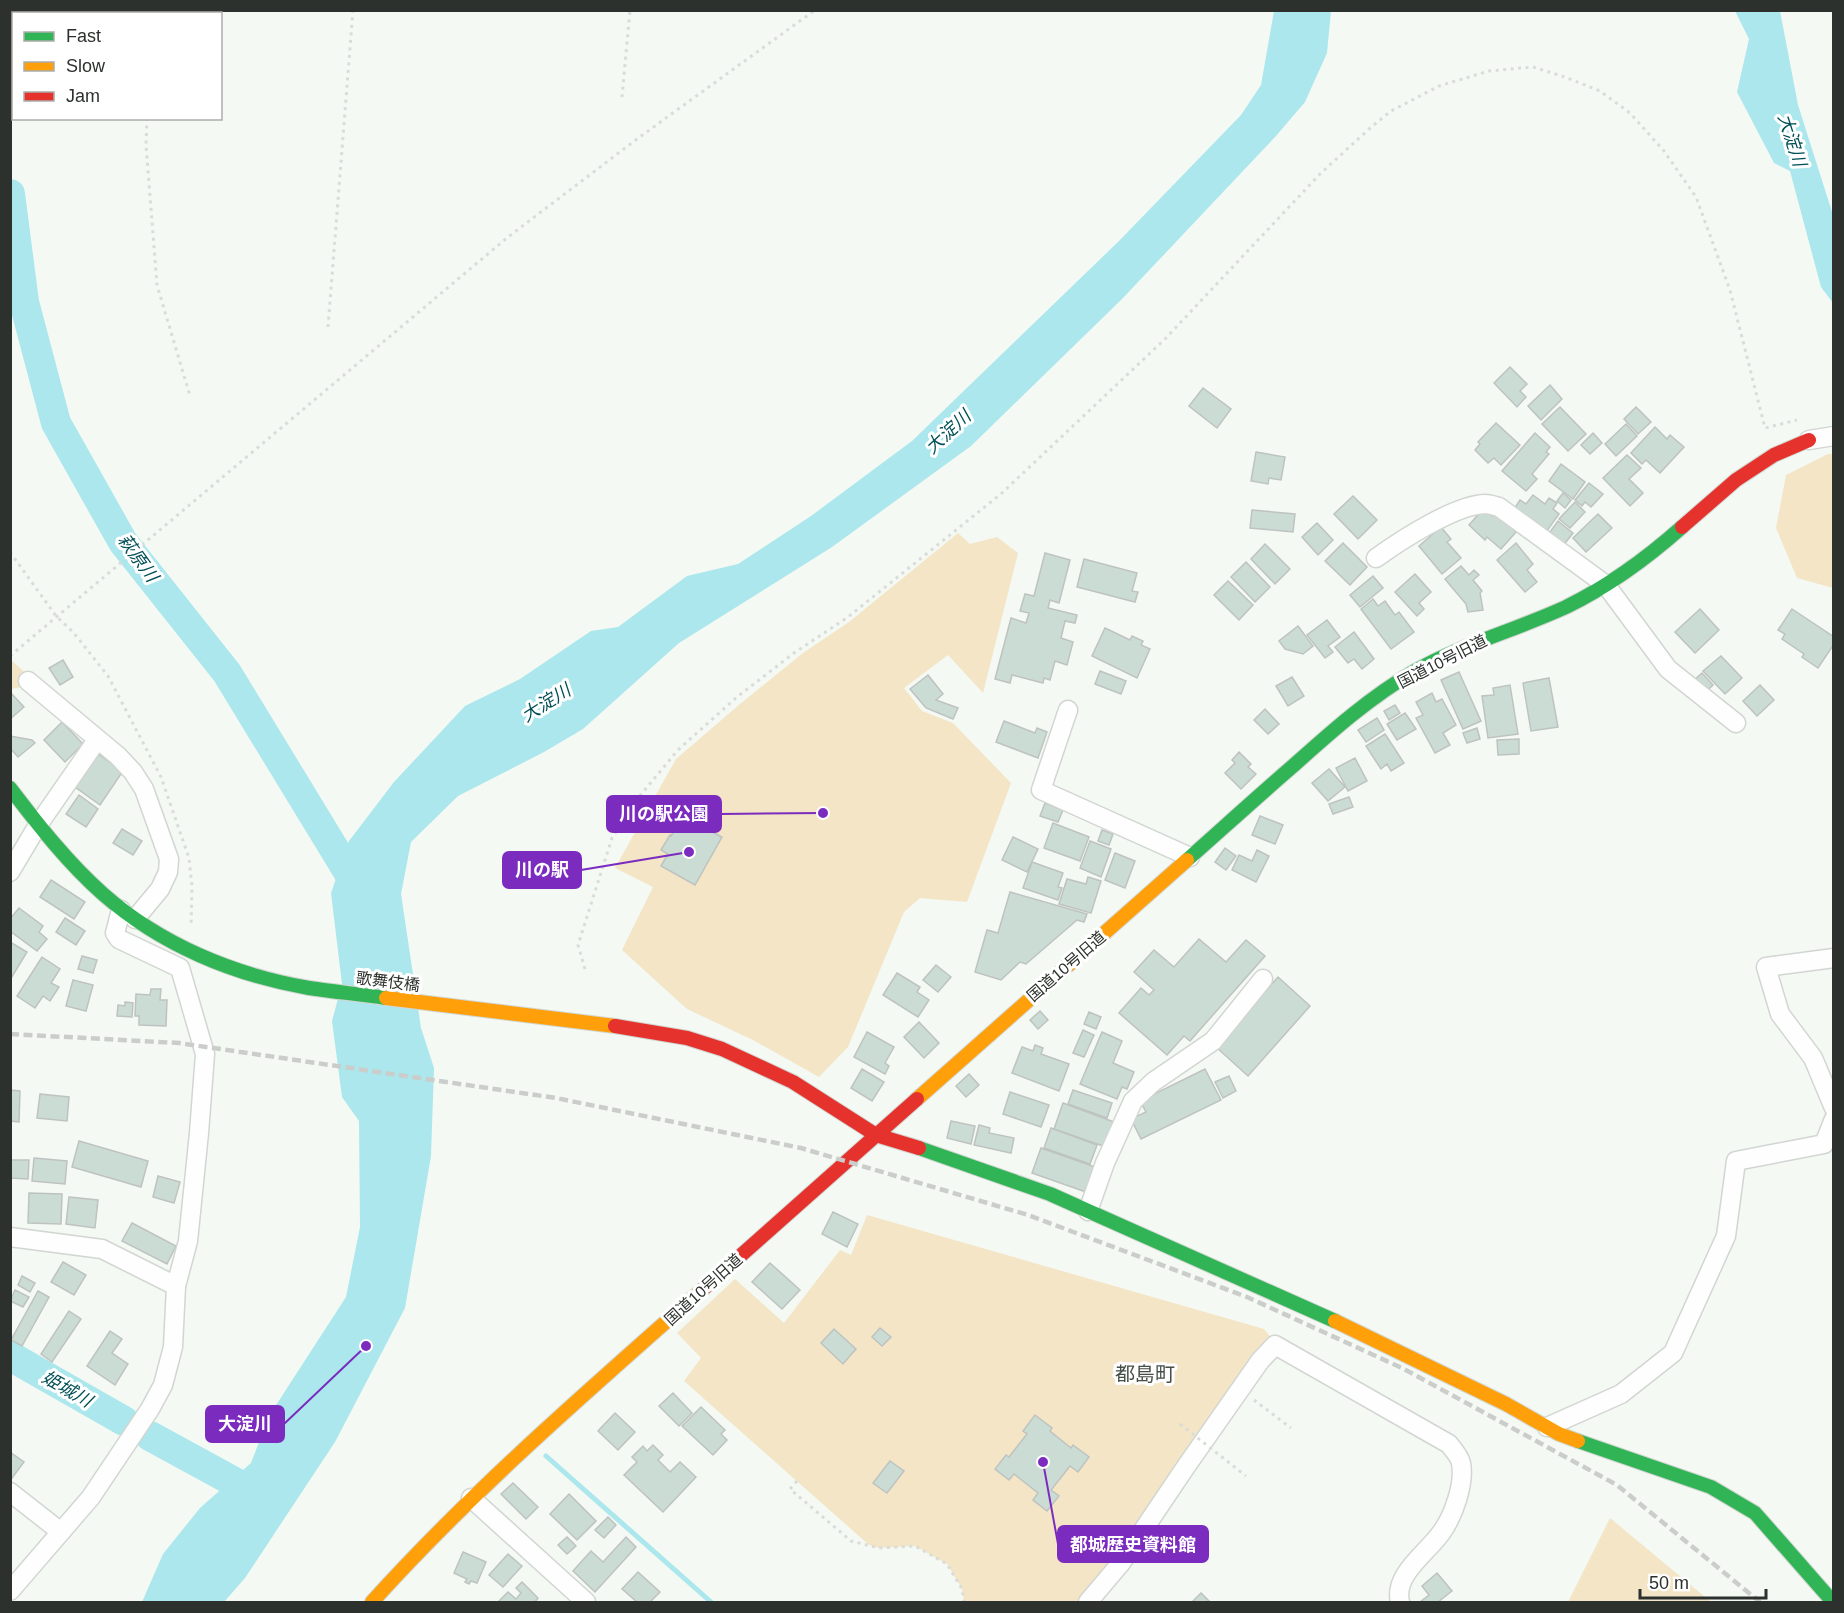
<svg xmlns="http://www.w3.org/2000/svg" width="1844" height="1613" viewBox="0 0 1844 1613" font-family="Helvetica,'Noto Sans JP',sans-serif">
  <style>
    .green { fill: #f3e5c6 }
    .water { fill: #abe7ec }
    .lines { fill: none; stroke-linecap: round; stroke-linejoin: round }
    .stream { stroke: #abe7ec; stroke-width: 5 }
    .river { stroke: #abe7ec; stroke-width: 30 }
    .building { fill: #cbdcd5; stroke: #bec3c0; stroke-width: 1.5 }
    .street-casing { stroke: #d2d6d2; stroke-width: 21 }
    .fast-casing { stroke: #d2d6d2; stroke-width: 16 }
    .slow-casing { stroke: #d2d6d2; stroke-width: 16 }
    .jam-casing { stroke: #d2d6d2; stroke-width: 16 }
    .path { stroke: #dadcda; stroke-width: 3; stroke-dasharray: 3 4.5; stroke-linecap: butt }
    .street { stroke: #fdfefd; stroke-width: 18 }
    .fast { stroke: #30b455; stroke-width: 14 }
    .slow { stroke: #ff9f0a; stroke-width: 14 }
    .jam { stroke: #e5322d; stroke-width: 14 }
    .rail { stroke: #cbcdcb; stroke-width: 4.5; stroke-dasharray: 9 4.5; stroke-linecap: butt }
    .path-bridge { stroke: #dadcda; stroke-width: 3; stroke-dasharray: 3 4.5; stroke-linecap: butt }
    .labels { text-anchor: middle; stroke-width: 6; stroke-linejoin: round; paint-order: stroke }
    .street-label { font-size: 16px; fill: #2d312d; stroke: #fff }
    .water-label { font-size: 18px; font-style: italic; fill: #004f56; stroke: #fff }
    .quarter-label { font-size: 20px; fill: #464f46; stroke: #fff }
    .leader { fill: none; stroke: #7b2cbf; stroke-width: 2 }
    .callout-dot { fill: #7b2cbf; stroke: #fff; stroke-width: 2 }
    .callout { fill: #7b2cbf; stroke: #7b2cbf; stroke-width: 2 }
    .callout-label { font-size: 18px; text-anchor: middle; font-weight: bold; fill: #fff }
  </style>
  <rect width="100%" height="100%" fill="#f4f9f4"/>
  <g class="green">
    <polygon points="1828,454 1834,454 1833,588 1797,578 1776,528 1786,475"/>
    <polygon points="958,533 970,544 997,537 1018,553 983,693 948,655 904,688 922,711 953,723 1011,783 967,902 920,898 904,912 848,1047 819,1077 753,1040 687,1009 622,950 653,887 615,868 676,759 740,704 803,653 849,622"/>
    <polygon points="11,660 31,678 22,687 11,689"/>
    <polygon points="867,1215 1264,1329 1277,1345 1088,1602 964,1602 962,1589 947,1564 915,1546 879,1548 869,1545 684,1381 701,1358 677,1333 735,1279 784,1323 840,1250 851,1255"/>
    <polygon points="1610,1518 1711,1602 1568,1602"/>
  </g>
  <g class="water">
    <polygon points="1274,11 1331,11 1327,53 1305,102 1276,136 1122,299 971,446 832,547 679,643 583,729 544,752 458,796 411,842 401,894 421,1028 434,1068 431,1156 405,1308 335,1442 245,1578 224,1602 142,1602 163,1554 200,1508 251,1463 269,1416 346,1297 360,1227 359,1121 342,1097 332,1021 342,984 331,893 349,841 394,782 465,706 520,679 591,631 618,627 687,576 738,564 811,516 912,441 1119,241 1241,115 1261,85"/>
    <polygon points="1735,11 1780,11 1798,105 1833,215 1833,303 1821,287 1790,171 1774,163 1737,92 1749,39"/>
  </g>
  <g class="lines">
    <polyline class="stream" points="546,1456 711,1602"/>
    <g class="river">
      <polyline points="10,34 14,22"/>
      <polyline points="10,194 24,302 56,423 123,542 227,673 355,883"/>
      <polyline points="10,1356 124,1421"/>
      <polyline points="150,1436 262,1497"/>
    </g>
  </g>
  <g class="building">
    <polygon points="1510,367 1527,384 1520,391 1526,397 1517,407 1494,383"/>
    <polygon points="1550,385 1562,399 1541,420 1528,406"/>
    <polygon points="1203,388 1231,409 1217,428 1189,406"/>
    <polygon points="1560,407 1586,434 1568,451 1542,424"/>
    <polygon points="1636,407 1651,422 1638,434 1624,419"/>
    <polygon points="1496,423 1520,445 1501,465 1494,458 1488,463 1475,450 1480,444 1478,442"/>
    <polygon points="1626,424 1637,436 1616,456 1605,444"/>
    <polygon points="1655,427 1667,439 1670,435 1684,447 1660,473 1646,460 1642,464 1631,453"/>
    <polygon points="1535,433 1550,447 1546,452 1549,454 1532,474 1537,479 1526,491 1502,471"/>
    <polygon points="1593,433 1602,443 1590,454 1581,445"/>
    <polygon points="1256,452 1285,457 1281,480 1269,478 1268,484 1251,481"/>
    <polygon points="1627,455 1641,468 1629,479 1643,493 1630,506 1603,478"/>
    <polygon points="1561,464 1585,482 1573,499 1549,481"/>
    <polygon points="1589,483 1603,494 1591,507 1585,502 1582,506 1575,500"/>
    <polygon points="1563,493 1571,500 1565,508 1557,501"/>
    <polygon points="1533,495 1545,504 1549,498 1557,503 1553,509 1559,514 1544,535 1514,509 1520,500 1526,504"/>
    <polygon points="1353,496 1377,520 1358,539 1334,514"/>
    <polygon points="1575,502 1585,512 1570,528 1559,519"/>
    <polygon points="1483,509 1492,516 1495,513 1516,532 1501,549 1487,537 1485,540 1469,525"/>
    <polygon points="1252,510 1295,514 1293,532 1250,528"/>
    <polygon points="1598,514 1612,528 1586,552 1573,538"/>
    <polygon points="1558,521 1573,533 1562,547 1547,536"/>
    <polygon points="1317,523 1333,540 1318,555 1302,537"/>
    <polygon points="1441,527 1451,539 1447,542 1461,558 1442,574 1419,546"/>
    <polygon points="1343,543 1367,567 1350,585 1325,561"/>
    <polygon points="1516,543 1533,564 1527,570 1537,582 1525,592 1497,560"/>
    <polygon points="1265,544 1290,569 1275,584 1251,559"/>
    <polygon points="1045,553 1070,560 1059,603 1050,600 1048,608 1077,615 1075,623 1065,621 1061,638 1073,642 1067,665 1055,661 1050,680 1044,678 1043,683 1012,675 1010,683 995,679 1011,618 1026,623 1029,613 1020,611 1025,594 1034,596"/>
    <polygon points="1084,559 1137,573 1132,591 1138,592 1135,602 1077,587"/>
    <polygon points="1246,562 1270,587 1255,602 1231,577"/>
    <polygon points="1461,566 1469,575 1474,570 1479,575 1473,580 1482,591 1480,593 1483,610 1468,612 1466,604 1445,579"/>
    <polygon points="1415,574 1431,592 1419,603 1424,609 1417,616 1395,592"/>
    <polygon points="1373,576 1383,588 1360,607 1350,595"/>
    <polygon points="1228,581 1253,605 1239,620 1214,595"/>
    <polygon points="1373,599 1378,606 1385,601 1395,615 1399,612 1414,632 1391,649 1361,609"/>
    <polygon points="1700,609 1719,630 1695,653 1675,632"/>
    <polygon points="1792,609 1834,637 1834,644 1818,668 1802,657 1804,654 1782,639 1785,634 1778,630"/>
    <polygon points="1327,620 1340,637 1328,646 1333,652 1325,658 1307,635"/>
    <polygon points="1298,626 1313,646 1303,654 1285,649 1279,641"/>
    <polygon points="1105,628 1130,640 1132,636 1143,641 1141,645 1150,649 1137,678 1092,656"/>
    <polygon points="1354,632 1374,659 1362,669 1354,659 1348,663 1335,647"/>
    <polygon points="1721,656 1742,678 1725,694 1703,671"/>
    <polygon points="63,660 73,677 60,685 49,668"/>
    <polygon points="1100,671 1126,681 1121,694 1095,684"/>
    <polygon points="1459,672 1481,721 1463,729 1441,680"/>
    <polygon points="1702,673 1713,685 1704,694 1692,682"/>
    <polygon points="928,675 943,694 936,700 958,708 953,719 926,708 910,689"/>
    <polygon points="1292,677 1304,696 1288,706 1276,686"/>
    <polygon points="1549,678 1558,727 1531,731 1523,683"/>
    <polygon points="1510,685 1518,734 1488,738 1482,696 1494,695 1493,688"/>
    <polygon points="1760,685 1774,700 1757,716 1743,701"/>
    <polygon points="10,692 24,707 10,719"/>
    <polygon points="1432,693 1436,702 1442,699 1456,725 1443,733 1450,745 1435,753 1416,718 1423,715 1416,702"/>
    <polygon points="1395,705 1400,713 1389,720 1384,711"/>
    <polygon points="1265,709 1279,724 1268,734 1254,720"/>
    <polygon points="1405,713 1416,729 1397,740 1387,724"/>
    <polygon points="1377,718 1384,730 1366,742 1358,730"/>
    <polygon points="1004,721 1035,733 1037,728 1047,732 1038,758 996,742"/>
    <polygon points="62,722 83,744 65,762 44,740"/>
    <polygon points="1477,728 1480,739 1467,743 1463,733"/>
    <polygon points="1385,734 1404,763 1391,771 1387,764 1381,769 1366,746"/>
    <polygon points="10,736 32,740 35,743 18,757 10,748"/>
    <polygon points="1519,739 1519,754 1498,755 1497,740"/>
    <polygon points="1239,752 1251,764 1248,767 1256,774 1241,789 1225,773 1235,763 1232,760"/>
    <polygon points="98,754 123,771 100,805 75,787"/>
    <polygon points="1355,758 1367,781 1348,791 1336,768"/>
    <polygon points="1329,769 1345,787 1328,801 1312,783"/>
    <polygon points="79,795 98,809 86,827 66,814"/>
    <polygon points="1349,797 1353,807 1333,814 1329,804"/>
    <polygon points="1045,803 1063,810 1058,822 1040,816"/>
    <polygon points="1260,816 1283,825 1275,844 1252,835"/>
    <polygon points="689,820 722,837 695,885 661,866 668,854 661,850 670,835 671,836 678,825 685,828"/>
    <polygon points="1053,823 1089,837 1080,861 1044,848"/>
    <polygon points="122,829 142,841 133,855 113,843"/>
    <polygon points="1102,830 1113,834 1109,845 1098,841"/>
    <polygon points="1013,837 1038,849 1027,872 1002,860"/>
    <polygon points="1090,841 1111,849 1101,877 1080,868"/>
    <polygon points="1225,848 1236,856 1226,870 1215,862"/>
    <polygon points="1257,850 1269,856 1256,882 1232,870 1239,855 1252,861"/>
    <polygon points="1115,853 1135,861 1125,888 1105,880"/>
    <polygon points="1032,862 1063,873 1058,887 1062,888 1058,900 1023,888"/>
    <polygon points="1088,877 1101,881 1091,913 1059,904 1067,879 1086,884"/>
    <polygon points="51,880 85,902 74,919 40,897"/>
    <polygon points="1010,892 1087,914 1084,922 1077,920 1026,964 1020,962 1001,980 975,972 987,930 998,933"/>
    <polygon points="19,908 43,926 39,932 47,939 37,951 10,931 10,919"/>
    <polygon points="65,918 85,931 76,945 56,932"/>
    <polygon points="1199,939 1226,962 1246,940 1265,956 1190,1041 1184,1036 1167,1055 1119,1013 1141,988 1149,995 1154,990 1134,972 1154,950 1174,967"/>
    <polygon points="10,942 27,952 10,980"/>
    <polygon points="82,956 97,960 93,973 78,969"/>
    <polygon points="42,957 60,969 51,983 59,987 50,1001 43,996 35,1008 17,996"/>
    <polygon points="936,965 951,977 938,992 923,980"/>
    <polygon points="897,973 920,987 917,992 929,1000 918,1017 883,995"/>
    <polygon points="1278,977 1310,1006 1248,1076 1216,1047"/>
    <polygon points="73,980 93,985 86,1011 66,1006"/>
    <polygon points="151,989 161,989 160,1000 167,1000 166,1026 139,1025 139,1016 135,1016 136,994 150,995"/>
    <polygon points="125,1002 133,1003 132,1017 117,1016 118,1005 125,1006"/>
    <polygon points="1040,1011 1048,1020 1038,1029 1030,1020"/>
    <polygon points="1089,1012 1101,1017 1096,1029 1084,1024"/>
    <polygon points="919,1022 939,1043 924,1058 904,1037"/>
    <polygon points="1083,1030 1094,1035 1084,1057 1073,1053"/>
    <polygon points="867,1032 894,1047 885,1063 889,1066 885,1074 854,1057"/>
    <polygon points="1102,1032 1122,1041 1113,1063 1134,1072 1127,1089 1122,1087 1117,1099 1080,1084"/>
    <polygon points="1035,1045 1043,1048 1041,1054 1069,1064 1059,1091 1012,1073 1022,1047 1033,1051"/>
    <polygon points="862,1069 884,1082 872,1101 851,1088"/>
    <polygon points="1205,1069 1221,1100 1141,1139 1131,1119 1146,1112 1140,1101"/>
    <polygon points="969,1074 979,1085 966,1097 956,1086"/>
    <polygon points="1229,1076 1236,1091 1223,1098 1215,1082"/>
    <polygon points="10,1090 20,1091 19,1122 10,1121"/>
    <polygon points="1073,1090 1112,1103 1107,1118 1068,1104"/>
    <polygon points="1010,1092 1049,1105 1041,1127 1003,1114"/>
    <polygon points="40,1094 69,1097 67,1121 37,1118"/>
    <polygon points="1063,1103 1114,1122 1106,1147 1054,1129"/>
    <polygon points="951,1121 975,1126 971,1144 947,1138"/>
    <polygon points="979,1125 990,1128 989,1133 1014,1138 1011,1153 974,1145"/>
    <polygon points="1051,1128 1097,1145 1090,1164 1044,1148"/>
    <polygon points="79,1141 148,1161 141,1187 72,1167"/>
    <polygon points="1041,1148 1095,1167 1086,1192 1032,1173"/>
    <polygon points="34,1158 67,1161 65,1184 32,1181"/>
    <polygon points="10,1160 29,1160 28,1179 10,1178"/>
    <polygon points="158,1176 180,1182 174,1203 153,1197"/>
    <polygon points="29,1193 62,1194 61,1224 28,1223"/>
    <polygon points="69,1197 98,1200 95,1228 66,1224"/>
    <polygon points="833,1212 858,1224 847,1247 822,1234"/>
    <polygon points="132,1223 176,1246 167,1264 122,1241"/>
    <polygon points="63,1262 86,1275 74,1295 51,1282"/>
    <polygon points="770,1263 800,1290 782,1309 752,1282"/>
    <polygon points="22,1276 35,1283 30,1292 18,1285"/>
    <polygon points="15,1290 29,1297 23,1307 10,1301"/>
    <polygon points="38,1291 49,1297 22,1346 11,1340"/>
    <polygon points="69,1311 81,1319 52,1362 41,1354"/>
    <polygon points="880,1328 891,1337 882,1346 872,1337"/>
    <polygon points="834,1329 856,1349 843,1364 821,1343"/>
    <polygon points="110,1331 122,1339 112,1353 128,1364 115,1385 87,1366"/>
    <polygon points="673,1393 692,1413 679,1426 659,1406"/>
    <polygon points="701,1407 725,1430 721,1434 727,1440 713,1455 682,1426"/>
    <polygon points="615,1413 635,1432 618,1450 598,1431"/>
    <polygon points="1035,1415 1052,1428 1050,1431 1071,1448 1073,1445 1089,1457 1078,1472 1070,1466 1051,1490 1059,1496 1047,1511 1033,1500 1038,1493 1014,1474 1009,1480 995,1469 1006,1455 1009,1457 1027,1434 1023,1431"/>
    <polygon points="653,1445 663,1455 658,1460 670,1472 680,1462 696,1477 663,1512 624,1475 637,1462 632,1457 643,1446 647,1451"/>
    <polygon points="10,1452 24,1462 12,1478 10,1477"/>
    <polygon points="890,1461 904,1471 887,1493 873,1483"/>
    <polygon points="513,1483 538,1507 526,1519 501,1494"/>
    <polygon points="569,1494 596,1521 577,1540 550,1514"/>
    <polygon points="608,1517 616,1525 604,1538 595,1530"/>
    <polygon points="567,1537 576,1546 567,1554 558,1545"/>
    <polygon points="626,1537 636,1547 595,1592 573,1571 591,1551 603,1562"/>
    <polygon points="463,1552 486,1562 477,1583 471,1581 469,1584 465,1582 467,1579 454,1573"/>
    <polygon points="508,1554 522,1566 503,1587 489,1575"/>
    <polygon points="638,1572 660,1592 650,1602 637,1602 622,1589"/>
    <polygon points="1437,1573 1452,1591 1438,1602 1420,1602 1429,1595 1422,1586"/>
    <polygon points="522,1582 538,1598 535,1602 498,1602 508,1592 516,1599 521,1593 516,1588"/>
    <polygon points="1201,1593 1210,1602 1192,1602"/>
  </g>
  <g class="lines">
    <defs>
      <g id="street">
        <polyline points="1809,440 1834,436"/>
        <path d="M1376,558C1401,540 1455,505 1485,504C1490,504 1495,506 1499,507L1606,585L1668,669L1736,723"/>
        <polyline points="28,681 118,756 133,772 144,789 169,859 168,872 160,889 135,919"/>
        <polyline points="1068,710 1041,790 1190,857"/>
        <polyline points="10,872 38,825 97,740"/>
        <polyline points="1834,958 1766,967 1780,1014 1813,1058 1834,1108"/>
        <polyline points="1088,1211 1105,1163 1133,1101 1153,1082 1213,1041 1263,979"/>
        <polyline points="10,1237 102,1249 176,1286"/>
        <polyline points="1547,1427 1621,1394 1673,1353 1726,1236 1736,1161 1824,1144 1834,1119"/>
        <polyline points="10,1492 61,1532"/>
        <polyline points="471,1498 586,1602"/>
        <polyline points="10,1591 91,1497 150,1409 163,1385 173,1347 176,1286 188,1241 199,1133 205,1054 180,968 119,939 115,933 121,910"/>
        <path d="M1088,1602L1121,1563L1185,1468L1260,1361L1275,1345L1449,1444C1453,1449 1460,1457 1461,1463C1465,1484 1453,1517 1441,1533C1427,1553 1393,1575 1400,1602"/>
      </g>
      <g id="fast">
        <path d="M10,788C39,826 68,863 103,894C161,945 234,975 309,988C334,992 360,994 386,998"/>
        <path d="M1187,860C1222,829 1257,797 1293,766C1331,732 1370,697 1415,671C1463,644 1516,630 1566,607C1609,586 1646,559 1682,527"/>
        <polyline points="919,1148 1050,1194 1335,1321"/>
        <polyline points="1578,1441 1711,1487 1755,1513 1833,1602"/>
      </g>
      <g id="slow">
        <polyline points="386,998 615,1026"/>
        <polyline points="917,1099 1187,860"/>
        <polyline points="1335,1321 1506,1404 1559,1434 1578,1441"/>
        <path d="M372,1602C474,1489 589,1390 703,1289"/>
      </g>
      <g id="jam">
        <polyline points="1682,527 1736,480 1774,455 1809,440"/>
        <polyline points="615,1026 687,1038 722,1049 793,1082 876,1135 919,1148"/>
        <polyline points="703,1289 917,1099"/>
      </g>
    </defs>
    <use href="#street" class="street-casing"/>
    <use href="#fast" class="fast-casing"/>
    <use href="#slow" class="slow-casing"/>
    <use href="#jam" class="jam-casing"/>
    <g class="path">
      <polyline points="149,14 150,10"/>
      <polyline points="622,97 630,10"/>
      <polyline points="147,118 146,145 157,285 190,396"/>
      <polyline points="328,327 353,10"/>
      <polyline points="10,552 56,616 73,632 108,676 161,777 189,858 192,887 191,927"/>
      <polyline points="10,656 508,237 637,139 815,10"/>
      <polyline points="585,969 578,945 612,838 638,798 678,750 737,697 794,653 848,617 1002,493 1165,339 1320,174 1369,129 1391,111 1439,86 1489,71 1533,67 1565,77 1600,91 1630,113 1664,151 1696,197 1730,290 1765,428 1797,420"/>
      <polyline points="1254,1400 1291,1428"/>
      <polyline points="797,1481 790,1489 851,1541 879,1548 915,1546 947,1564 962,1589 964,1602"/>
    </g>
    <use href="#street" class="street"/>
    <use href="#fast" class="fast"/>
    <use href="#slow" class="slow"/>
    <use href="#jam" class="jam"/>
    <polyline class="rail" points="10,1034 179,1043 556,1098 801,1148 1028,1215 1247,1297 1402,1368 1617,1485 1760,1602"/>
    <polyline class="path-bridge" points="1180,1424 1246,1476"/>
  </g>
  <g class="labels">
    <g class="street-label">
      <text transform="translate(1442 661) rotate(-27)" y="6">国道10号旧道</text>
      <text transform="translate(1066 966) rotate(-41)" y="6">国道10号旧道</text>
      <text transform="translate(388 981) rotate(7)" y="6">歌舞伎橋</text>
      <text transform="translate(703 1289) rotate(-42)" y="6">国道10号旧道</text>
    </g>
    <g class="water-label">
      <text transform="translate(1792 140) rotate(72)" y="6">大淀川</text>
      <text transform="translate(948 432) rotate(-43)" y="6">大淀川</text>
      <text transform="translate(138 558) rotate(54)" y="6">萩原川</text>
      <text transform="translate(546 703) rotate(-32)" y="6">大淀川</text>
      <text transform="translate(67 1389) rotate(30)" y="6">姫城川</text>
    </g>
    <g class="quarter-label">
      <text x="1145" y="1381">都島町</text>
    </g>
  </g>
  <path class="leader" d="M823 813L721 814M689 852L581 870M366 1346L284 1424M1043 1462L1058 1544"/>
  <g class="callout-dot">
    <circle cx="823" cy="813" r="6"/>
    <circle cx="689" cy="852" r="6"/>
    <circle cx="366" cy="1346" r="6"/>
    <circle cx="1043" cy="1462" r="6"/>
  </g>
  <g class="callout">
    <rect x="607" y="796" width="114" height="36" rx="6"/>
    <rect x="503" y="852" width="78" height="36" rx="6"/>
    <rect x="206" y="1406" width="78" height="36" rx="6"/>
    <rect x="1058" y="1526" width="150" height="36" rx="6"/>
  </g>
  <g class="callout-label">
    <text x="664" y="820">川の駅公園</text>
    <text x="542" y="876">川の駅</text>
    <text x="245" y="1430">大淀川</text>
    <text x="1133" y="1551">都城歴史資料館</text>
  </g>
  <rect width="1844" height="1613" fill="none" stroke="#2d312d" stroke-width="24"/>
  <rect x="12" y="12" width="210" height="108" fill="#ffffff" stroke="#abadab" stroke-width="1.5"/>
  <rect x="24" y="32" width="30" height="9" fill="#30b455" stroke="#abadab" stroke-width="1.5"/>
  <text x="66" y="42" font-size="18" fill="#2d312d">Fast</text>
  <rect x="24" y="62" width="30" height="9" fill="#ff9f0a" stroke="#abadab" stroke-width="1.5"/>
  <text x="66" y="72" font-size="18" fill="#2d312d">Slow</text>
  <rect x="24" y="92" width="30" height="9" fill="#e5322d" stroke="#abadab" stroke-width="1.5"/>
  <text x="66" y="102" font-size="18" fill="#2d312d">Jam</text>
  <path d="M1640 1589v9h126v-9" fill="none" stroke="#2d312d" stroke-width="3"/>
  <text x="1649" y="1589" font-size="18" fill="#2d312d" stroke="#ffffff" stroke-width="4.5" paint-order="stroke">50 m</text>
</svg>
